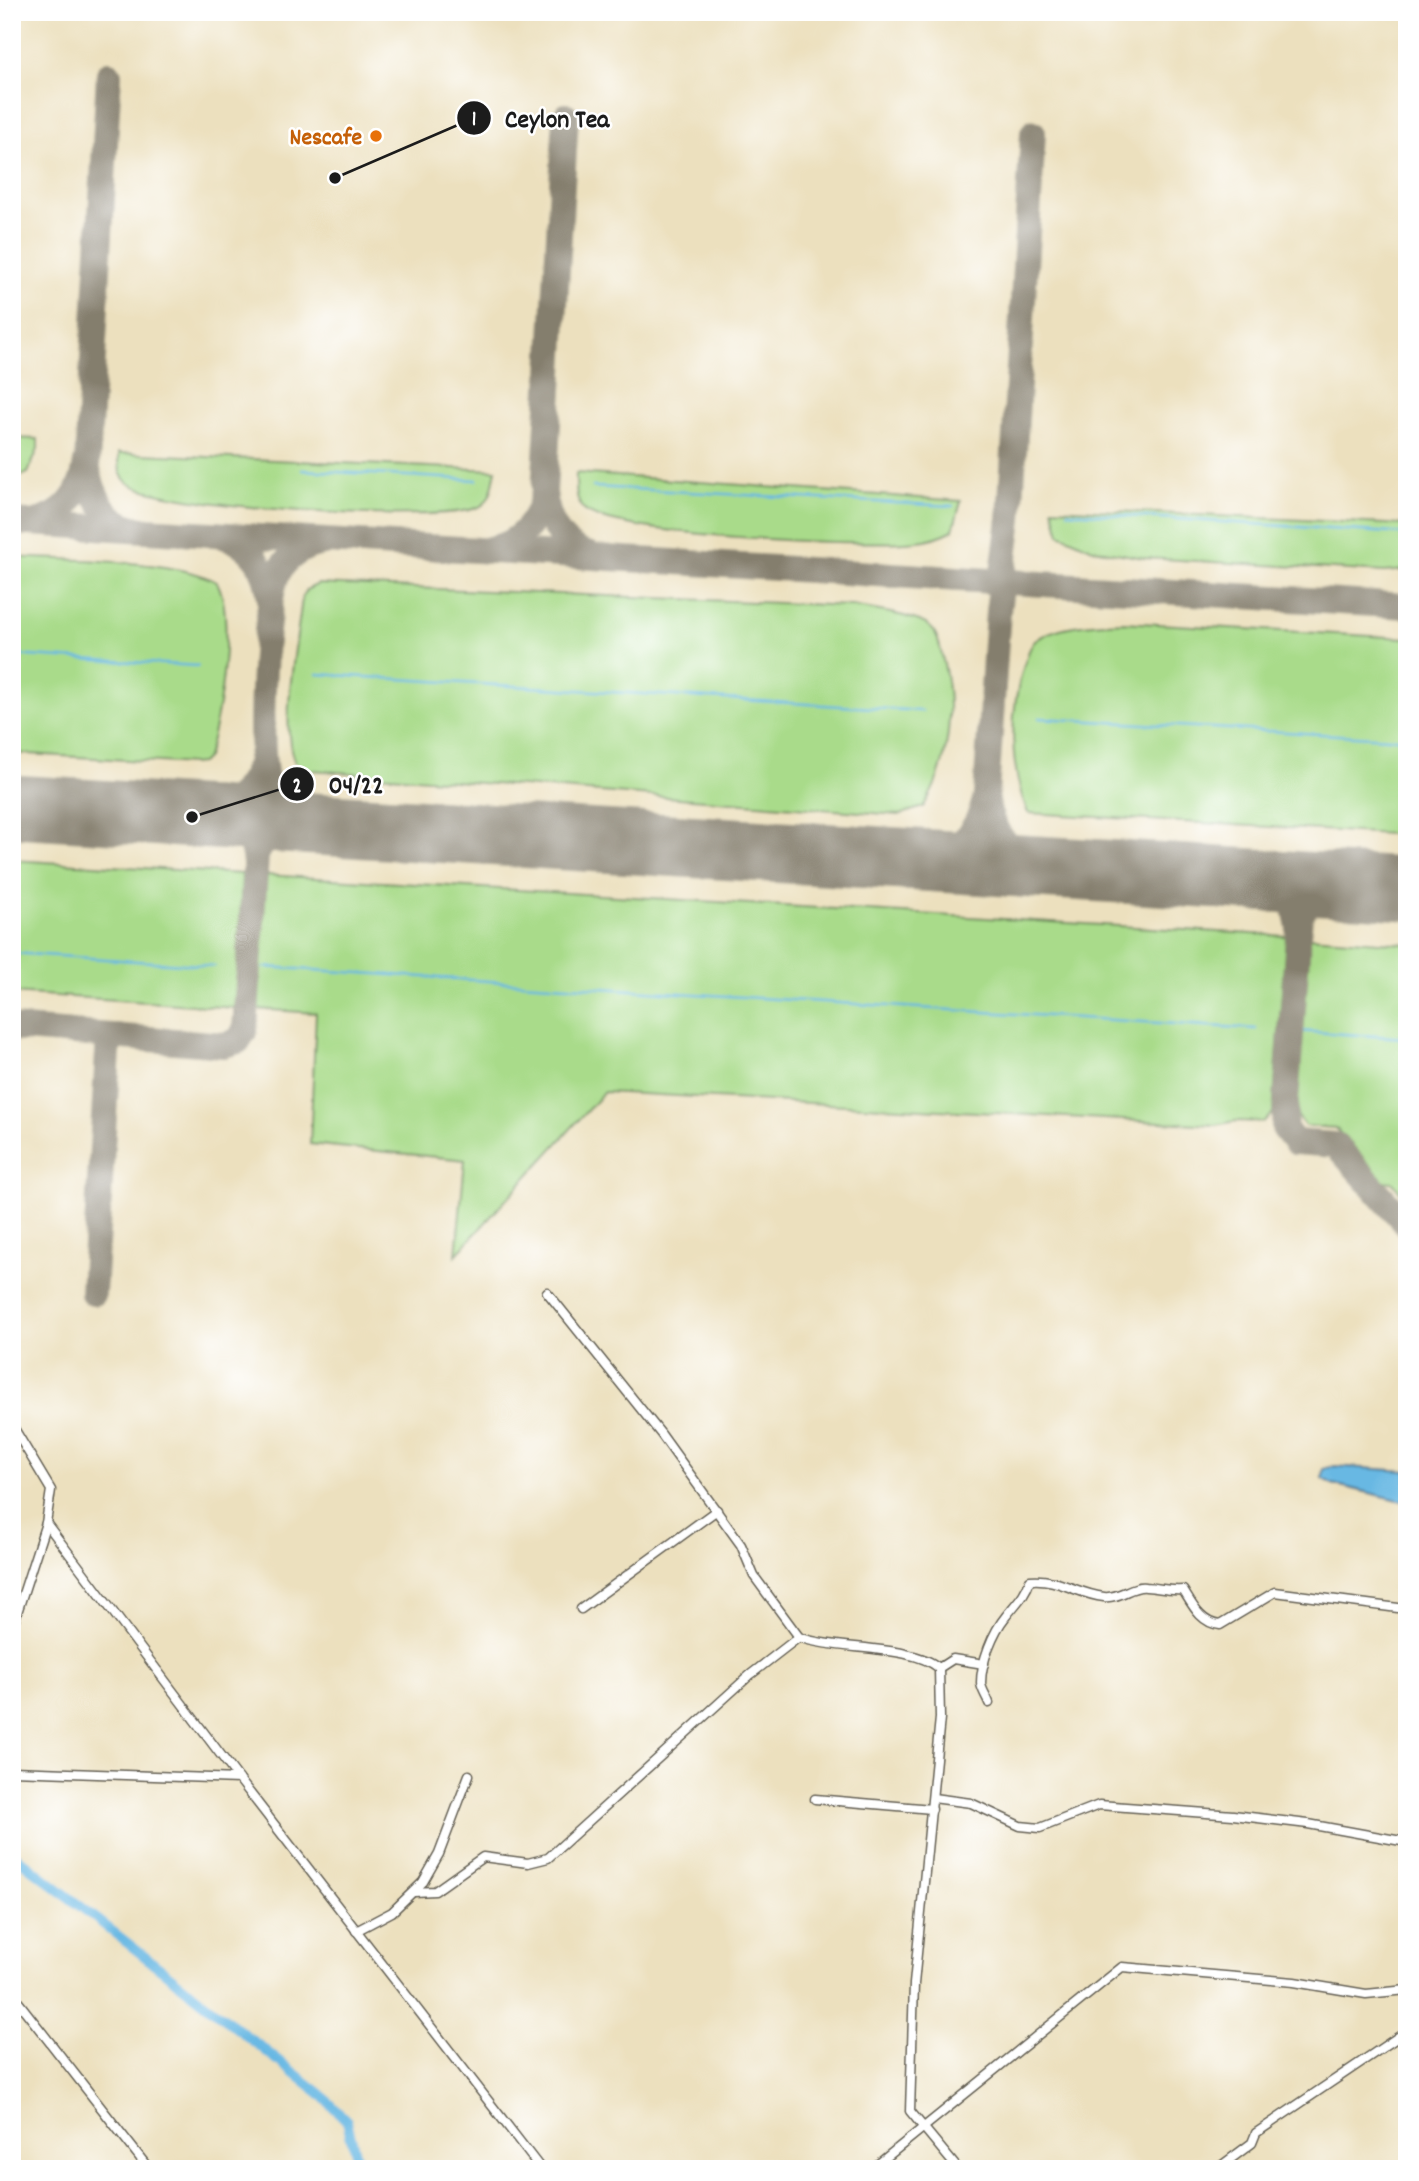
<svg xmlns="http://www.w3.org/2000/svg" width="1419" height="2181" viewBox="0 0 1419 2181" font-family="Dekko,sans-serif">
  <style>
    .green { fill: #a9db8a; stroke: #627c53; stroke-width: 2 }
    .water { fill: #68b8e3; stroke: #426a80; stroke-width: 2 }
    .lines { fill: none; stroke-linecap: round; stroke-linejoin: round }
    .stream { stroke: #68b8e3; stroke-width: 2.5 }
    .canal { stroke: #68b8e3; stroke-width: 10 }
    .taxiway { stroke: #847e6d; stroke-width: 26 }
    .runway { stroke: #847e6d; stroke-width: 63 }
    .minor-casing { stroke: #656155; stroke-width: 11 }
    .minor { stroke: #fff; stroke-width: 8 }
    .food-dot { fill: #e8710a; stroke: #fff; stroke-width: 2.5 }
    .labels { text-anchor: middle; stroke-width: 5; stroke-linejoin: round; paint-order: stroke }
    .food-label { font-size: 24px; font-weight: bold; fill: #c56008; stroke: #fff; text-anchor: end }
    .leader { fill: none; stroke: #1c1c1c; stroke-width: 2.5 }
    .callout-dot { fill: #1c1c1c; stroke: #fff; stroke-width: 2.5 }
    .mark-label { font-size: 21px; text-anchor: middle; font-weight: bold; fill: #fff }
    .callout-label { font-size: 26px; text-anchor: middle; font-weight: bold; fill: #1c1c1c; stroke: #fff; stroke-width: 5; stroke-linejoin: round; paint-order: stroke }
  </style>
  <rect width="100%" height="100%" fill="#fff"/>
  <filter id="ink" filterUnits="userSpaceOnUse"><feTurbulence type="fractalNoise" baseFrequency=".0143" numOctaves="2"/><feDisplacementMap in="SourceGraphic" scale="14" xChannelSelector="R" yChannelSelector="G"/><feConvolveMatrix kernelMatrix="1 2 1 2 8 2 1 2 1" color-interpolation-filters="sRGB"/></filter>
  <filter id="wash" filterUnits="userSpaceOnUse"><feTurbulence type="fractalNoise" baseFrequency=".00686" numOctaves="4" result="noise"/><feDisplacementMap in="SourceGraphic" scale="28" xChannelSelector="R" yChannelSelector="G"/><feGaussianBlur stdDeviation="1.57" result="paint"/><feColorMatrix in="noise" values="0 0 0 0 0 0 0 0 0 0 0 0 0 0 0 0 0 1.4 0 .05"/><feComposite in="paint" operator="in"/></filter>
  <g filter="url(#wash)">
    <rect width="100%" height="100%" fill="#ece0be"/>
    <g class="green">
      <polygon points="12,438 38,439 38,449 28,473 12,480"/>
      <path d="M119,453L496,470C493,483 492,501 479,507C442,525 159,508 127,482C118,475 119,463 119,453Z"/>
      <path d="M576,473L961,501L953,530C942,536 929,540 917,541C872,547 609,536 583,509C575,501 576,483 576,473Z"/>
      <polygon points="1053,508 1407,525 1407,570 1384,572 1144,558 1093,549 1060,534"/>
      <path d="M12,557C62,560 176,559 217,582C236,617 219,718 207,757L201,763L192,764L12,753Z"/>
      <path d="M318,584L852,606C871,610 916,615 930,627C938,634 940,647 942,656C955,705 951,764 923,807L899,815L299,769C275,739 299,635 302,597L306,590Z"/>
      <path d="M1123,622L1407,638V835L1028,813C1009,768 1009,712 1024,665C1027,658 1029,646 1035,641C1057,623 1096,624 1123,622Z"/>
      <polygon points="12,860 242,874 236,1008 12,993"/>
      <polygon points="266,875 1286,936 1273,1113 1263,1122 1236,1121 1216,1125 604,1092 456,1255 465,1160 310,1144 316,1013 256,1009"/>
      <polygon points="1309,937 1407,944 1407,1199 1392,1182 1379,1181 1336,1128 1305,1126 1296,1114"/>
    </g>
    <polygon class="water" points="1333,1466 1407,1471 1407,1502 1332,1484 1323,1478 1324,1469"/>
    <g class="lines">
      <g class="stream">
        <polyline points="12,450 19,451"/>
        <polyline points="302,470 477,480"/>
        <polyline points="593,487 953,506"/>
        <polyline points="1068,512 1407,534"/>
        <polyline points="12,655 198,666"/>
        <polyline points="317,674 922,711"/>
        <polyline points="1039,718 1407,739"/>
        <polyline points="12,953 215,966"/>
        <polyline points="265,967 1256,1029"/>
        <polyline points="1297,1031 1407,1038"/>
      </g>
      <polyline class="canal" points="12,1853 321,2094 347,2121 359,2169"/>
      <g class="taxiway">
        <path d="M109,74L87,465C92,493 104,521 134,528"/>
        <path d="M566,116L544,492C547,520 560,548 590,555"/>
        <path d="M1033,133L1010,519L998,611L986,795C990,833 1012,860 1050,868"/>
        <polyline points="12,522 1407,606"/>
        <path d="M36,522C66,515 82,492 86,463"/>
        <path d="M223,536C253,545 267,569 270,599"/>
        <path d="M489,549C520,544 538,521 544,492"/>
        <path d="M192,817C227,811 255,791 261,755"/>
        <path d="M216,818C241,824 253,838 255,863"/>
        <path d="M321,824C298,819 277,804 268,783C256,757 265,601 277,575C286,557 304,546 324,543"/>
        <path d="M907,860C952,857 975,841 986,796"/>
        <path d="M1260,881C1283,886 1296,900 1298,923"/>
        <polyline points="1341,885 1316,893 1300,915 1284,1128 1295,1142 1336,1145 1407,1225"/>
        <path d="M12,1028L224,1045L238,1041L245,1030L256,856C263,837 274,828 293,824"/>
        <polyline points="93,1293 109,1036"/>
      </g>
      <polyline class="runway" points="12,806 1407,889"/>
    </g>
  </g>
  <g filter="url(#ink)">
    <g class="lines">
      <defs>
        <g id="minor">
          <path d="M547,1292L661,1434L741,1545L754,1576L799,1637C834,1651 912,1644 939,1668L940,1718L914,1984L910,2111L958,2169"/>
          <polyline points="12,1425 51,1490 46,1523 12,1628"/>
          <polyline points="46,1523 239,1779 541,2169"/>
          <polyline points="581,1609 717,1510"/>
          <polyline points="939,1668 953,1659 984,1664"/>
          <path d="M989,1703C987,1697 981,1689 981,1683C981,1662 993,1632 1006,1616C1016,1603 1025,1596 1030,1580C1057,1577 1077,1594 1104,1597C1119,1599 1132,1585 1146,1587C1161,1588 1166,1591 1183,1590C1193,1606 1201,1623 1220,1625L1275,1592L1398,1608"/>
          <polyline points="12,1771 239,1779"/>
          <polyline points="933,1798 971,1803 1020,1826 1040,1828 1099,1805 1233,1815 1308,1824 1407,1842"/>
          <polyline points="815,1799 932,1809"/>
          <polyline points="414,1892 435,1891 483,1857 528,1863 548,1858 750,1675 799,1637"/>
          <polyline points="356,1931 392,1912 423,1882 439,1854 469,1775"/>
          <polyline points="12,1994 149,2169"/>
          <polyline points="872,2169 1122,1967 1294,1982 1366,1994 1407,1990"/>
          <polyline points="1217,2169 1252,2143 1256,2133 1407,2031"/>
        </g>
      </defs>
      <use href="#minor" class="minor-casing"/>
      <use href="#minor" class="minor"/>
    </g>
  </g>
  <circle class="food-dot" cx="376" cy="136" r="7"/>
  <g class="labels">
    <g class="food-label">
      <text x="362" y="144">Nescafe</text>
    </g>
  </g>
  <path class="leader" d="M335 178L474 118M192 817L297 784"/>
  <g class="callout-dot">
    <circle cx="335" cy="178" r="7"/>
    <circle cx="192" cy="817" r="7"/>
    <circle cx="474" cy="118" r="18"/>
    <circle cx="297" cy="784" r="18"/>
  </g>
  <g class="mark-label">
    <text x="474" y="125">1</text>
    <text x="297" y="792">2</text>
  </g>
  <g class="callout-label">
    <text x="557" y="127">Ceylon Tea</text>
    <text x="356" y="793">04/22</text>
  </g>
  <rect width="1419" height="2181" fill="none" stroke="#fff" stroke-width="42"/>
</svg>
